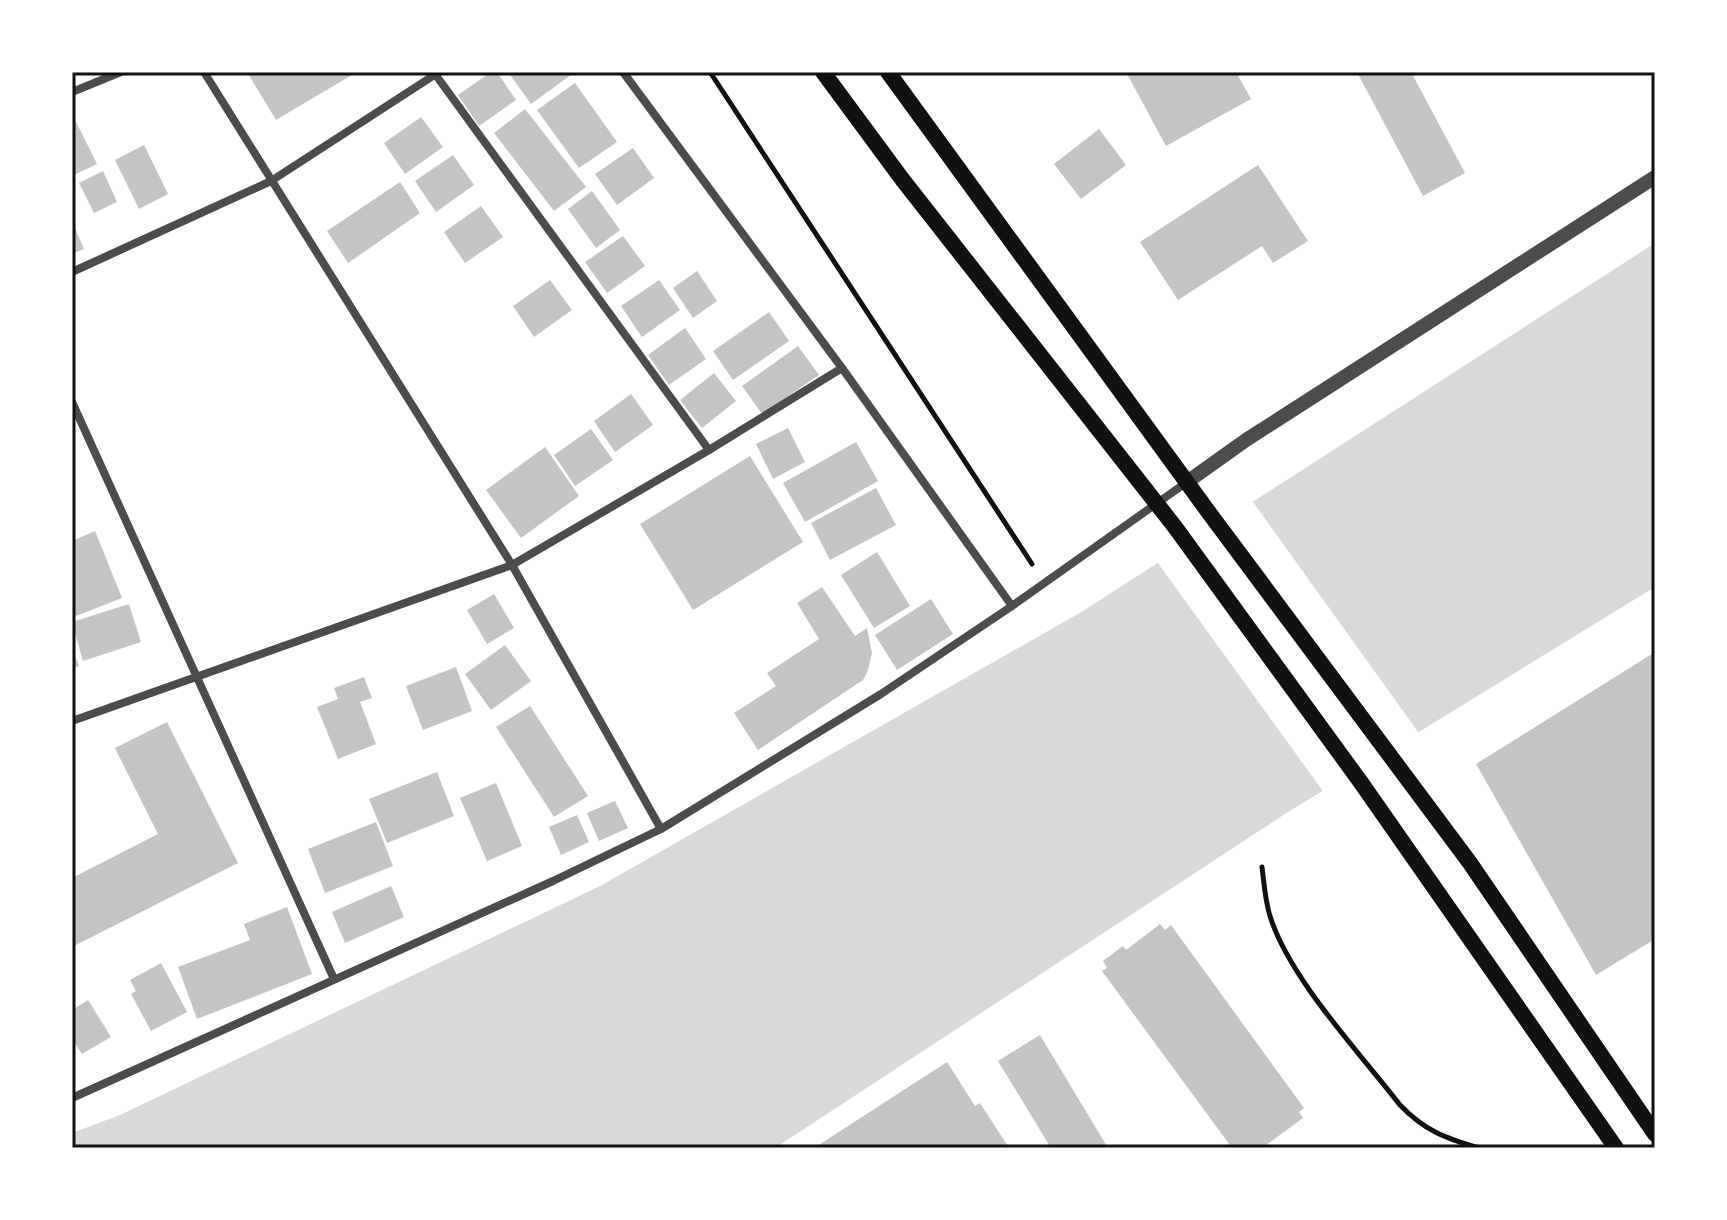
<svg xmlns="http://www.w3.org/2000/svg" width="1727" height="1220" viewBox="0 0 1727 1220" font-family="Inter,sans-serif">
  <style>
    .water { fill: #d9d9d9 }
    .pier { fill: #fff }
    .building { fill: #c4c4c4 }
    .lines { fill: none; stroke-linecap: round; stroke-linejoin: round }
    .path { stroke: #111; stroke-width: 5 }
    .minor { stroke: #4c4c4c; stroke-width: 8 }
    .tertiary { stroke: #4c4c4c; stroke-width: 14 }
    .secondary { stroke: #111; stroke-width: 16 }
    .neatline { fill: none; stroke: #111; stroke-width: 3 }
  </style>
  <rect width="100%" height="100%" fill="#fff"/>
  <polygon class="water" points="1655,243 1655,587 1285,814 775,1148 72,1148 72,1133 120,1115 600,886 1083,611"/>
  <polygon class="pier" points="1250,498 1421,736 1325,794 1155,559"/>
  <g class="building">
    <polygon points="247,72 357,72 276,120"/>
    <polygon points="491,72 497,72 516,100 479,126 458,95"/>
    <polygon points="508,72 575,72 531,104"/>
    <polygon points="1126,72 1236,72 1251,99 1166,146"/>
    <polygon points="1361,72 1411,72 1465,173 1423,196 1358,74"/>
    <polygon points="575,83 617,142 579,168 537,110"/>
    <polygon points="525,109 586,187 554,211 494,133"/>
    <polygon points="72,114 97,164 72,176"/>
    <polygon points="421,117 443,147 405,174 384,143"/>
    <polygon points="1099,129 1126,165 1081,199 1054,164"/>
    <polygon points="144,145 168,194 139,209 115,160"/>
    <polygon points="633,148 654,178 617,205 595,174"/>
    <polygon points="453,155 474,185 436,212 415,181"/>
    <polygon points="1258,165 1308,241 1273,263 1262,246 1178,300 1140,242"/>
    <polygon points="103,171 117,202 94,213 79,183"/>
    <polygon points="400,182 420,213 348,263 327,231"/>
    <polygon points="592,191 620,230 596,248 568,209"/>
    <polygon points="481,206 503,237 465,263 444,232"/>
    <polygon points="72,221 84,249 72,254"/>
    <polygon points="623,236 645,266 607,293 585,262"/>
    <polygon points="697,271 717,301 693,318 673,288"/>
    <polygon points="550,280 572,310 534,337 513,306"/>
    <polygon points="659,280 680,310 642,337 621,306"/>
    <polygon points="769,312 789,341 733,380 713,351"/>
    <polygon points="685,328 706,359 669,385 648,355"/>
    <polygon points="798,346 819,375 762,414 742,386"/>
    <polygon points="714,373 736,401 702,428 680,400"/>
    <polygon points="631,394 653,425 615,452 594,421"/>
    <polygon points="788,428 805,462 773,479 756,444"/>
    <polygon points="591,429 613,460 575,486 554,455"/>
    <polygon points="856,442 878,481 805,522 783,483"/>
    <polygon points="545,447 579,496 521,538 486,490"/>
    <polygon points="750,456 803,542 693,610 640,524"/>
    <polygon points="876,488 896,525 830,560 811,523"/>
    <polygon points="95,531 122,598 76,616 72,606 72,541"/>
    <polygon points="877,552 910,606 874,628 841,575"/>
    <polygon points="822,587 855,636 867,628 872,653 868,670 863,680 758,750 734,713 776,686 767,673 819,639 797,603"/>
    <polygon points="494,594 514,628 487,644 467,610"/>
    <polygon points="931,599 953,634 897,670 875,635"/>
    <polygon points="129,604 141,642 83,661 72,622"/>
    <polygon points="505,645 531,681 491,710 465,674"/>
    <polygon points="72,647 79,666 72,669"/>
    <polygon points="1655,652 1655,939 1596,975 1476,764"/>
    <polygon points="456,667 472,711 423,730 406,686"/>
    <polygon points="364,677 372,698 360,702 376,744 338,759 317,707 338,699 334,688"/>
    <polygon points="530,706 588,796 554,817 496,727"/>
    <polygon points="167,722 238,863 72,947 72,878 158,834 115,748"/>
    <polygon points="437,772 454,816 387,843 369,799"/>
    <polygon points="496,783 522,846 487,861 460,798"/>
    <polygon points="615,801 628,828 599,841 587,813"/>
    <polygon points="577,815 589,842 561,855 549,827"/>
    <polygon points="376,822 393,866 325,893 308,849"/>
    <polygon points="391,886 404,917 345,943 332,912"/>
    <polygon points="287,907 312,974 197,1019 178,967 250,940 244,924"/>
    <polygon points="1160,924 1165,930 1171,925 1304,1108 1299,1112 1303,1118 1262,1148 1232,1148 1102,971 1107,968 1103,961 1123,946 1126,950"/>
    <polygon points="161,963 187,1012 151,1031 131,994 136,991 130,980"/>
    <polygon points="88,1000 111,1037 82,1054 72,1039 72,1010"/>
    <polygon points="1040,1035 1108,1148 1051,1148 998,1061"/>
    <polygon points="947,1062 975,1106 980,1103 1009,1148 814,1148"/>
  </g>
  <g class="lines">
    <g class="path">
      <polyline points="710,72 1032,564"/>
      <path d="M1262,867C1264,883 1265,900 1270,916C1289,978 1360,1053 1400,1105C1425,1131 1445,1138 1479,1148"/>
    </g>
    <g class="minor">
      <polyline points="204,72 512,565 661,829"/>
      <polyline points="623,72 842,368 1012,606"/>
      <polyline points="435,74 709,450"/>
      <polyline points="72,92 121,72"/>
      <polyline points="72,272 271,181 439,72"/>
      <polyline points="72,402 334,979"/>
      <polyline points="72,721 512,565 709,450 842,368"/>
      <polyline points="72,1098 553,881 661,829 881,694 1012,606 1187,482"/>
    </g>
    <polyline class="tertiary" points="1187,482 1246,440 1655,177"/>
    <g class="secondary">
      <polyline points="823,72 902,179 1175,527 1362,784 1616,1148"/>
      <polyline points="888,72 1207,510 1470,863 1655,1134"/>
    </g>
  </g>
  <rect width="1727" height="1220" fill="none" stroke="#ffffff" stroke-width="148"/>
  <rect x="74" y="74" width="1579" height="1072" class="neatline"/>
</svg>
